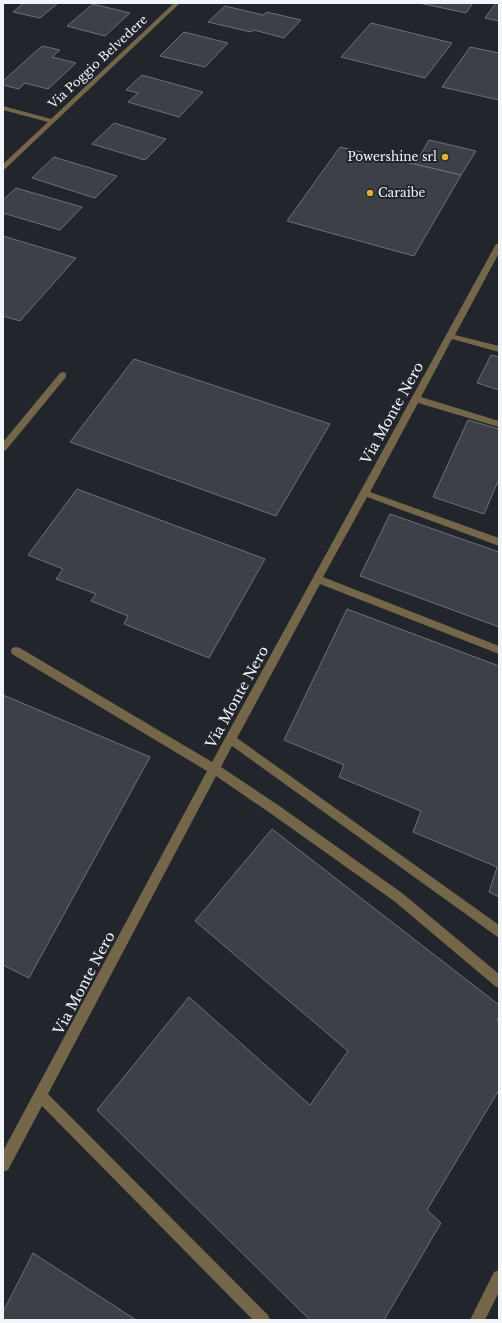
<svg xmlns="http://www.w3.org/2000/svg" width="502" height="1323" viewBox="0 0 502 1323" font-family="'Libre Baskerville',serif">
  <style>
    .building { fill: #3d4047; stroke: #6d7078 }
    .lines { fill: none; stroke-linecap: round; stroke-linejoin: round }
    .minor { fill: #746649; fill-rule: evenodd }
    .poi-dot { fill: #e0af34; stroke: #22252c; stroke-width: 1.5 }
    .labels { text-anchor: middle; stroke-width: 4; stroke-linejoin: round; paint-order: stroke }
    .far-street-label { font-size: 12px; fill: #f1f4f8; stroke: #22252c }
    .far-poi-label { font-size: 12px; fill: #f1f4f8; stroke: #22252c; text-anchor: end }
    .street-label { font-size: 14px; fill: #f1f4f8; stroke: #22252c }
  </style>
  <rect width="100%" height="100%" fill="#22252c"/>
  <g class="building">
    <polygon points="24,3 58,3 40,18 13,12"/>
    <polygon points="419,3 473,3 466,13"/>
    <polygon points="496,3 499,3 499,21 485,18"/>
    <polygon points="93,4 130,13 105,36 67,26"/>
    <polygon points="225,6 263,15 267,12 301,20 284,38 254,30 251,32 208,22"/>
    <polygon points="371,23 452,43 425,78 341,57"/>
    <polygon points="184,32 228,43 205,67 160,56"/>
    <polygon points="42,46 60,50 52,57 76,63 48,89 25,83 19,89 3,85 3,81"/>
    <polygon points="470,47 499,53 499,100 442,87"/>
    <polygon points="142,75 203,92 179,117 128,102 138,93 126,90"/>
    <polygon points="114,123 166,139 145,160 92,144"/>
    <polygon points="429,140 476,151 461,175 415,164"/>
    <polygon points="340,147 461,175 414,256 287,221"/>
    <polygon points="54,157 117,176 95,198 32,178"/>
    <polygon points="16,188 82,207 60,230 3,213 3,200"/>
    <polygon points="3,236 76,258 20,321 3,316"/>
    <polygon points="491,355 499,357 499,390 477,383"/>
    <polygon points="134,359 330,424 276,516 70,442"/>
    <polygon points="468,420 499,429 499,479 484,514 433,497"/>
    <polygon points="77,489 265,559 209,658 124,624 128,616 91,601 96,594 56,579 63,569 28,555"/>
    <polygon points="390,514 499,552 499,627 360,576"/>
    <polygon points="347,609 499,666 499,897 489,892 497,867 413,832 421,811 339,777 344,765 284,740"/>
    <polygon points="3,695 150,757 29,978 3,965"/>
    <polygon points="272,829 499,1005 499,1016 497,1020 499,1021 499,1090 427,1210 441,1223 384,1320 310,1320 97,1110 189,997 310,1105 348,1051 195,921"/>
    <polygon points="33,1253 136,1320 3,1320 3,1312"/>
  </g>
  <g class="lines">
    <g class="minor">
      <polygon points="174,3 180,3 5,169 3,170 3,164 48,122 3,110 3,106 51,119"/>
      <polygon points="496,244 499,244 499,253 455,335 499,346 499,352 452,339 421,397 499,421 499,427 418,403 370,492 499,538 499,546 367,497 323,577 499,646 499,654 320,584 237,738 499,925 499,938 232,746 221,767 278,805 402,893 499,974 499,988 495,986 394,901 270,813 216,776 48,1094 268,1315 270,1320 253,1320 42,1106 8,1170 3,1172 3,1151 207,771 12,654 11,651 12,648 16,647 20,648 212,762"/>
      <polygon points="63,372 66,373 66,377 6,450 3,451 3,442 60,373"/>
      <polygon points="499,1270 499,1292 485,1320 470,1320 494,1272"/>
    </g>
  </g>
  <g class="poi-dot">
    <circle cx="445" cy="157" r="4"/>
    <circle cx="370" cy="193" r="4"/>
  </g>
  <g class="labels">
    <g class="far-street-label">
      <text transform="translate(98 62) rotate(-43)" y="4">Via Poggio Belvedere</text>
    </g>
    <g class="far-poi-label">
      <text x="437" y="161">Powershine srl</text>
      <text x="378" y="197" text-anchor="start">Caraibe</text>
    </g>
    <g class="street-label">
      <text transform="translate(392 413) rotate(-61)" y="5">Via Monte Nero</text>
      <text transform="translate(237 697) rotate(-61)" y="5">Via Monte Nero</text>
      <text transform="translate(84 983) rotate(-62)" y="5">Via Monte Nero</text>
    </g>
  </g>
  <rect width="502" height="1323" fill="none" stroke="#f1f4f8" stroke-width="8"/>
</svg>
